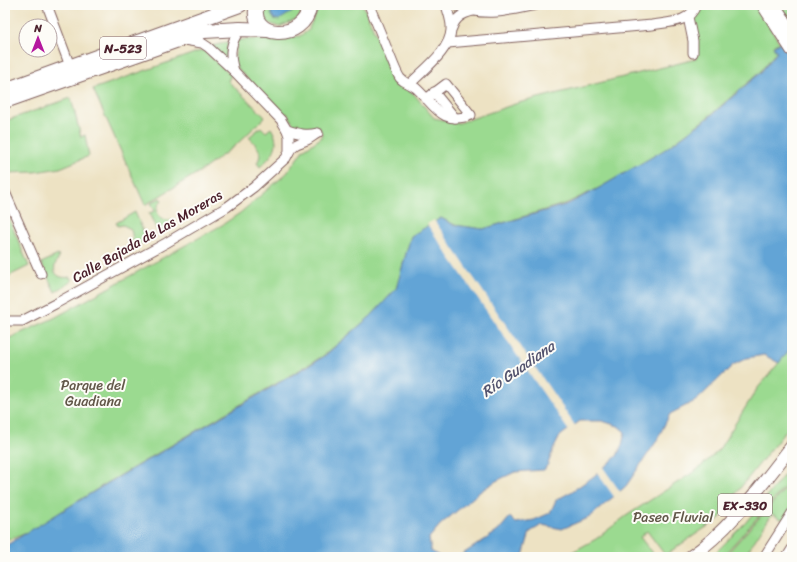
<svg xmlns="http://www.w3.org/2000/svg" width="797" height="562" viewBox="0 0 797 562" font-family="Sriracha,sans-serif">
  <style>
    .green { fill: #9bda90; stroke: #727c5e }
    .water { fill: #62a4d6; stroke: #566280 }
    .pier { fill: #ede2c3 }
    .lines { fill: none; stroke-linecap: round; stroke-linejoin: round }
    .minor-casing { stroke: #836360; stroke-width: 11 }
    .major-casing { stroke: #836360; stroke-width: 14 }
    .highway-casing { stroke: #836360; stroke-width: 16 }
    .minor { stroke: #fff; stroke-width: 9 }
    .major { stroke: #fff; stroke-width: 12 }
    .highway { stroke: #fff; stroke-width: 14 }
    .labels { text-anchor: middle; stroke-width: 4; stroke-linejoin: round; paint-order: stroke }
    .shield { fill: #fdfcf7; stroke: #806168; stroke-width: 1 }
    .shield-label { font-size: 13px; font-weight: bold; fill: #4a1f2b }
    .street-label { font-size: 14px; fill: #4a1f2b; stroke: #fdfcf7 }
    .park-label { font-size: 14px; fill: #625749; stroke: #fdfcf7 }
    .water-label { font-size: 15px; font-style: italic; fill: #54546f; stroke: #fdfcf7 }
  </style>
  <rect width="100%" height="100%" fill="#fdfcf7"/>
  <filter id="ink" filterUnits="userSpaceOnUse"><feTurbulence type="fractalNoise" baseFrequency=".025" numOctaves="2"/><feDisplacementMap in="SourceGraphic" scale="8" xChannelSelector="R" yChannelSelector="G"/><feConvolveMatrix kernelMatrix="1 2 1 2 8 2 1 2 1" color-interpolation-filters="sRGB"/></filter>
  <filter id="wash" filterUnits="userSpaceOnUse"><feTurbulence type="fractalNoise" baseFrequency=".012" numOctaves="4" result="noise"/><feDisplacementMap in="SourceGraphic" scale="16" xChannelSelector="R" yChannelSelector="G"/><feGaussianBlur stdDeviation="0.9" result="paint"/><feColorMatrix in="noise" values="0 0 0 0 0 0 0 0 0 0 0 0 0 0 0 0 0 1.4 0 .05"/><feComposite in="paint" operator="in"/></filter>
  <g filter="url(#wash)">
    <rect width="100%" height="100%" fill="#ede2c3"/>
    <g class="green">
      <polygon points="262,5 306,5 298,19 279,27 263,21"/>
      <polygon points="320,5 363,5 399,88 403,88 413,93 434,118 459,123 518,103 696,59 696,28 694,26 693,20 700,5 792,5 792,20 787,13 768,24 779,42 773,46 776,52 760,72 708,117 664,150 599,188 567,203 483,229 455,225 441,218 411,236 396,289 371,316 323,356 102,486 29,532 14,538 8,539 5,538 5,340 54,318 222,225 240,213 287,173 303,150 321,138 322,133 319,127 312,130 302,128 298,123 294,125 287,113 283,116 238,69 234,64 237,40 285,38 300,36 310,29 309,28"/>
      <polygon points="224,43 228,43 226,59 212,46"/>
      <polygon points="203,50 231,75 228,81 265,117 236,145 204,169 145,205 93,89"/>
      <polygon points="71,98 81,137 85,135 89,156 60,168 35,172 5,173 5,121"/>
      <path d="M261,127L266,132L271,128C282,145 273,155 260,167L257,163C264,151 257,147 249,137Z"/>
      <path d="M160,198L162,200C152,211 159,222 173,220L175,224L158,233L149,213L155,211L151,203Z"/>
      <polygon points="5,210 29,266 9,276 5,268"/>
      <polygon points="135,212 147,240 131,249 129,245 133,240 131,229 123,225 118,226 116,223"/>
      <path d="M58,255L59,258C50,269 55,280 70,277L72,281L55,292L41,263Z"/>
      <polygon points="792,347 792,423 737,492 720,518 665,555 647,531 640,537 655,557 563,557 596,539 626,516 698,469 718,451 757,389"/>
      <polygon points="792,465 792,479 722,557 711,557 746,522"/>
      <polygon points="792,481 792,507 783,520 772,514 744,557 724,557"/>
    </g>
    <g class="water">
      <polygon points="277,5 298,5 295,10 279,20 274,19 271,14 273,8"/>
      <polygon points="792,34 792,346 779,363 764,355 747,358 733,365 697,400 670,414 656,442 626,486 590,517 562,529 542,525 530,532 523,556 521,557 458,557 498,531 510,517 516,523 534,520 550,513 556,500 571,492 594,476 617,456 622,445 625,432 618,426 602,421 580,421 560,436 553,450 548,464 544,470 515,472 496,481 481,491 440,525 429,538 431,551 441,557 447,557 5,557 5,546 103,486 323,357 371,316 396,289 411,236 441,218 454,225 483,229 568,204 599,188 664,150 708,118 761,72 777,52 773,47"/>
    </g>
    <g class="pier">
      <polygon points="434,220 576,427 569,431 427,224"/>
      <polygon points="602,466 621,493 615,498 596,471"/>
    </g>
  </g>
  <g filter="url(#ink)">
    <g class="lines">
      <defs>
        <g id="minor">
          <polyline points="47,5 70,66"/>
          <path d="M369,5C376,22 383,39 390,56C393,63 396,72 400,78C404,83 411,84 416,88C435,105 441,126 471,115L446,84L426,99"/>
          <path d="M456,5C482,18 508,11 536,5"/>
          <polyline points="688,17 693,41 693,53"/>
          <path d="M452,28C456,17 462,14 473,11"/>
          <path d="M448,43L652,25C668,22 690,23 696,5"/>
          <path d="M234,71C230,57 229,47 237,34"/>
          <path d="M410,84C423,70 450,51 451,30C452,21 448,13 446,5"/>
          <polyline points="434,92 455,118"/>
          <path d="M287,130C297,133 306,136 317,133"/>
          <path d="M289,152C293,144 299,143 307,140C311,138 314,135 318,133"/>
          <polyline points="5,192 41,274"/>
          <polyline points="5,321 22,321 55,304 166,243 227,207 254,187 286,158 289,152 289,136 287,130 281,120 234,71 208,47 202,43 184,40"/>
          <polyline points="764,557 792,513"/>
          <polyline points="787,557 792,549"/>
        </g>
        <g id="major">
          <polyline points="763,5 792,50"/>
          <polyline points="774,5 792,32"/>
          <path d="M690,557C729,531 763,483 792,446"/>
        </g>
        <g id="highway">
          <path d="M257,5C247,38 304,44 310,5"/>
          <polyline points="5,90 240,5"/>
          <polyline points="5,101 204,31 240,29 267,30"/>
        </g>
      </defs>
      <use href="#minor" class="minor-casing"/>
      <use href="#major" class="major-casing"/>
      <use href="#highway" class="highway-casing"/>
      <use href="#minor" class="minor"/>
      <use href="#major" class="major"/>
      <use href="#highway" class="highway"/>
    </g>
  </g>
  <g class="labels">
    <g class="shield">
      <rect x="100" y="37" width="46" height="22" rx="3"/>
      <rect x="718" y="494" width="54" height="22" rx="3"/>
    </g>
    <g class="shield-label">
      <text x="123" y="53">N-523</text>
      <text x="745" y="510">EX-330</text>
    </g>
    <g class="street-label">
      <text transform="translate(147 236) rotate(-30)" y="5">Calle Bajada de Las Moreras</text>
    </g>
    <g class="park-label">
      <text x="93" y="390">Parque del<tspan x="93" dy="16">Guadiana</tspan></text>
      <text x="673" y="522">Paseo Fluvial</text>
    </g>
    <g class="water-label">
      <text transform="translate(518 369) rotate(-35)" y="5">Río Guadiana</text>
    </g>
  </g>
  <rect width="797" height="562" fill="none" stroke="#fdfcf7" stroke-width="20"/>
  <g transform="translate(38 38)"><circle r="19" fill="#fdfcf7" stroke="#b5a4a5"/>
  <path d="M0-3L7 15L0 10L-7 15Z" fill="#b5179e"/>
  <text y="-6" font-size="11" font-weight="bold" text-anchor="middle" fill="#4a1f2b">N</text>
  </g>
</svg>
